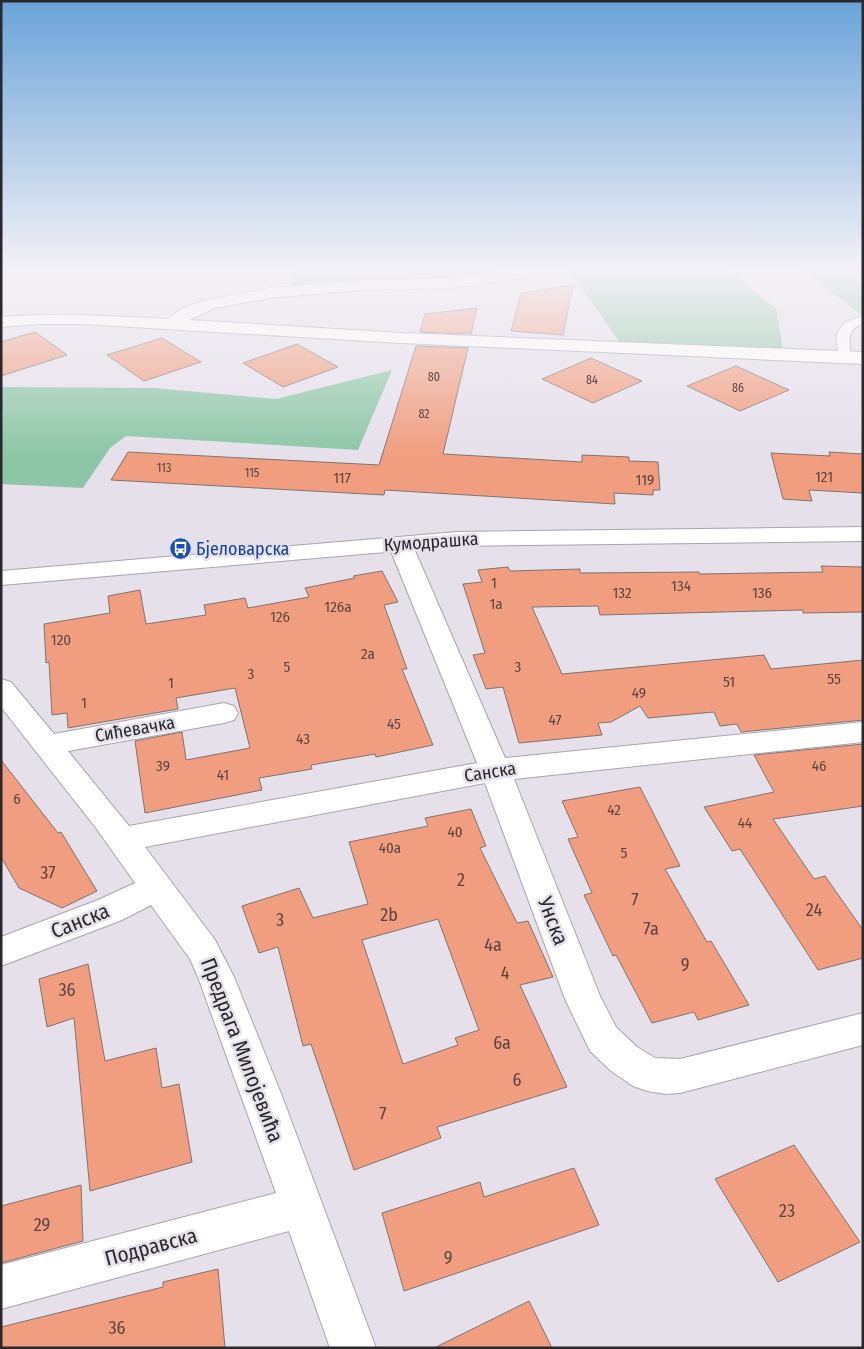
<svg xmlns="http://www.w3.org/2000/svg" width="864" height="1349" viewBox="0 0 864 1349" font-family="'Fira Sans Condensed',sans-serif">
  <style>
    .green { fill: #8dc6a6 }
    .building { fill: #f19d7f; stroke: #7f746f; fill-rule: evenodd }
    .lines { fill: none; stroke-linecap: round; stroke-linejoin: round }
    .service-casing { stroke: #a9a3ae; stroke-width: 2 }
    .minor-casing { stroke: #a9a3ae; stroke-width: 2 }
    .tertiary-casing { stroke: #a9a3ae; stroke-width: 2 }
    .service { fill: #fff; fill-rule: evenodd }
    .minor { fill: #fff; fill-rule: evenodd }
    .tertiary { fill: #fff; fill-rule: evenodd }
    .labels { text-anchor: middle; stroke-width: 5; stroke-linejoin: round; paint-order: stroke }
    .far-number-label { font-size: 12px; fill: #5c4541 }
    .number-label { font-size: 15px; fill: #5c4541 }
    .street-label { font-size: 18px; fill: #2a282c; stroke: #e6e0eb }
    .transit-label { font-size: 18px; fill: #164399; stroke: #e6e0eb; text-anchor: start }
    .near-number-label { font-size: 18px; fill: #5c4541 }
    .near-street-label { font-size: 21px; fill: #2a282c; stroke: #e6e0eb }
  </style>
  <rect width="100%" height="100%" fill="#e6e0eb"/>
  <g class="green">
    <polygon points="294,267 536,267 442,279 292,286"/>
    <polygon points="567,267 724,267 776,309 784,355 624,348"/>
    <polygon points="799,267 863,267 863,316"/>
    <polygon points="392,370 358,450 126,436 110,448 83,488 1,484 1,387 154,388 276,399"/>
  </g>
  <g class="building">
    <polygon points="573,285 563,335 511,331 521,293"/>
    <polygon points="477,308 471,334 420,332 425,314"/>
    <polygon points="35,332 67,355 1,376 1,342"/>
    <polygon points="162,338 201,362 144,381 107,355"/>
    <polygon points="297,344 338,367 283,387 243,363"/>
    <polygon points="416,346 468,348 443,454 582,462 582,455 629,457 629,461 658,462 660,490 653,490 653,495 614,493 615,504 385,490 384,495 111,480 128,452 379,465"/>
    <polygon points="591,358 642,381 593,403 542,379"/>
    <polygon points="736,366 789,390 740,411 687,386"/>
    <polygon points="829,452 863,454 863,493 809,490 812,501 783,499 771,453 830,456"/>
    <polygon points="821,566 863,567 863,612 803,613 803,610 600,615 598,606 532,607 562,674 764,655 771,669 863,660 863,720 741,732 737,724 720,726 714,712 648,718 640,706 611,722 598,723 602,735 519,743 503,687 486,689 473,655 485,653 463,584 482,582 478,570 508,567 510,571 580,569 580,573 699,572 700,574 823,572"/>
    <polygon points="382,571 398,602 384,605 407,669 402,669 433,745 376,757 375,754 311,765 312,769 259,778 262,790 145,813 135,741 182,732 186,760 250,748 235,688 176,698 178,709 68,728 67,713 52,715 49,662 46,663 44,624 110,613 108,596 140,590 146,624 206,615 204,605 245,598 248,608 309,597 305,588 355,578 353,576"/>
    <polygon points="863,744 863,806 773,819 814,879 825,876 863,930 863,958 818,970 740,849 732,851 704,807 774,792 754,755"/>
    <polygon points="1,760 58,833 61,832 97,891 62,908 19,888 1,857"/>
    <polygon points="640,787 680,866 665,869 707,942 711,941 749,1005 698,1020 694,1012 652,1023 616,955 613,956 584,895 592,893 568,839 578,837 562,801"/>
    <path d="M471,809L486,846L480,848L517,923L528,921L553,977L520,985L567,1087L437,1127L441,1138L354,1170L311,1044L303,1046L278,947L259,953L242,906L299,888L313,918L368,904L349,842L428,826L425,818ZM438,919L479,1030L455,1038L458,1045L403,1064L362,940Z"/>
    <polygon points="88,964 105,1061 156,1048 162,1088 179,1084 192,1162 90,1191 74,1018 47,1027 39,979"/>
    <polygon points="794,1145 860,1242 778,1282 715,1179"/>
    <polygon points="574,1168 599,1225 404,1291 382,1213 480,1182 484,1197"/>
    <polygon points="81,1185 83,1241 1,1263 1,1206"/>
    <polygon points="218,1269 225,1348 1,1348 1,1327 163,1287 163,1282"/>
    <polygon points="529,1301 552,1348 434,1348"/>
  </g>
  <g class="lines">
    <defs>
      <path id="service" d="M863,316V324C845,329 850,343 851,358L845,362L840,361C838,356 838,351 837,345C835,326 846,321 863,316Z"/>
      <g id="minor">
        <path d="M529,267H569L567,270L561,272L452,288L361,290L270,298L215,308L189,320L401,333L863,352V364L401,343L81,324H38L1,327V317C57,312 112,316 168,319L181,309L203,301L270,288L361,280L437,279Z"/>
        <polygon points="400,537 408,539 412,544 505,758 863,722 863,742 514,779 600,996 616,1027 637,1047 655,1058 680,1059 863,1013 863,1045 680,1093 665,1094 647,1091 633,1086 611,1071 590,1051 565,999 485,783 145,847 215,940 234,977 282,1096 376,1348 330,1348 289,1231 1,1309 1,1265 276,1193 198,977 190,959 151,905 122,920 1,966 1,937 98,900 135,883 96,828 1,707 1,679 11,682 54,734 224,703 234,706 238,713 234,720 224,723 68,751 129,826 477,763 388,544 392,539"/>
      </g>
      <polygon id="tertiary" points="863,527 863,541 457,546 1,585 1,571 457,532"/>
    </defs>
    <use href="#service" class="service-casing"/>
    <use href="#minor" class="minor-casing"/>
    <use href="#tertiary" class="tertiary-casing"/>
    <use href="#service" class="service"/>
    <use href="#minor" class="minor"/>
    <use href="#tertiary" class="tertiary"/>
  </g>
  <linearGradient id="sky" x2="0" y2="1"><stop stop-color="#69a3d9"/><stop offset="0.59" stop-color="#f4f1f6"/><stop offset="1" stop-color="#f4f1f6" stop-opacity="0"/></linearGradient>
  <rect width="864" height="456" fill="url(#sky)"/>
  <defs>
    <symbol id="bus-disc" viewBox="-11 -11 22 22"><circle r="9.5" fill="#1a4fb4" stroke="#e6e0eb"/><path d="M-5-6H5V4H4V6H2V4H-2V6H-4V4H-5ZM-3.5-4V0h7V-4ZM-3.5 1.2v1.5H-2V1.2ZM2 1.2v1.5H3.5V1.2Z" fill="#fff"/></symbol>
  </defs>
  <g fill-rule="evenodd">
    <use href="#bus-disc" x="168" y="536" width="25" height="25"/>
  </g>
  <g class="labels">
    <g class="far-number-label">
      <text x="434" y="381">80</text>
      <text x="592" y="384">84</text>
      <text x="738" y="392">86</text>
      <text x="424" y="418">82</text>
      <text x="164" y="472">113</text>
      <text x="252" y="477">115</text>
    </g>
    <g class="number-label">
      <text x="824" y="482">121</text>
      <text x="342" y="483">117</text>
      <text x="645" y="485">119</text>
      <text x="494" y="588">1</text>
      <text x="681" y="591">134</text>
      <text x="622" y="598">132</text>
      <text x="762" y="598">136</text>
      <text x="496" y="609">1a</text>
      <text x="338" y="612">126a</text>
      <text x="280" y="622">126</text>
      <text x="61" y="645">120</text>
      <text x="368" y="659">2a</text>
      <text x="287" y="672">5</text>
      <text x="518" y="672">3</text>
      <text x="251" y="679">3</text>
      <text x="834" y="684">55</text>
      <text x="729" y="687">51</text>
      <text x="171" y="688">1</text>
      <text x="639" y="698">49</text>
      <text x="84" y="708">1</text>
      <text x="555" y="725">47</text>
      <text x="394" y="729">45</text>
      <text x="303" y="744">43</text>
      <text x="163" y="771">39</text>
      <text x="819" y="771">46</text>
      <text x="223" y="780">41</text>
      <text x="17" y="804">6</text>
      <text x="614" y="815">42</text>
      <text x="745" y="828">44</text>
      <text x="455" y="837">40</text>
      <text x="390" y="853">40a</text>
      <text x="624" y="858">5</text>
    </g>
    <g class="street-label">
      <text transform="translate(431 542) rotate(-4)" y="6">Кумодрашка</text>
      <text transform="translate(135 729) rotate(-10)" y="6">Сићевачка</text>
      <text transform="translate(490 772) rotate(-9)" y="6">Санска</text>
    </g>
    <g class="transit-label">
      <text x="196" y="555">Бјеловарска</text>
    </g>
    <g class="near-number-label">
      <text x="48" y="879">37</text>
      <text x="461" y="886">2</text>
      <text x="635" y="906">7</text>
      <text x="814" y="916">24</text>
      <text x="389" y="921">2b</text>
      <text x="280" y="926">3</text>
      <text x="651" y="935">7a</text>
      <text x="493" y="951">4a</text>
      <text x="685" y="971">9</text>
      <text x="505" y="979">4</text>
      <text x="67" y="996">36</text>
      <text x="502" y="1049">6a</text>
      <text x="517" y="1086">6</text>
      <text x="383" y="1120">7</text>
      <text x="787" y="1217">23</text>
      <text x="42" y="1231">29</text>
      <text x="448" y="1264">9</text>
      <text x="117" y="1334">36</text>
    </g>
    <g class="near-street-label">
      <text transform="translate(80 921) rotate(-22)" y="7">Санска</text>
      <text transform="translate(553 921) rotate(69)" y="7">Унска</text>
      <text transform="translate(242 1050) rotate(69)" y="7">Предрага Милојевића</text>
      <text transform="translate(151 1247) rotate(-15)" y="7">Подравска</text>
    </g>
  </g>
  <rect width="864" height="1349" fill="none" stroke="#2a282c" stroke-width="5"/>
</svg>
